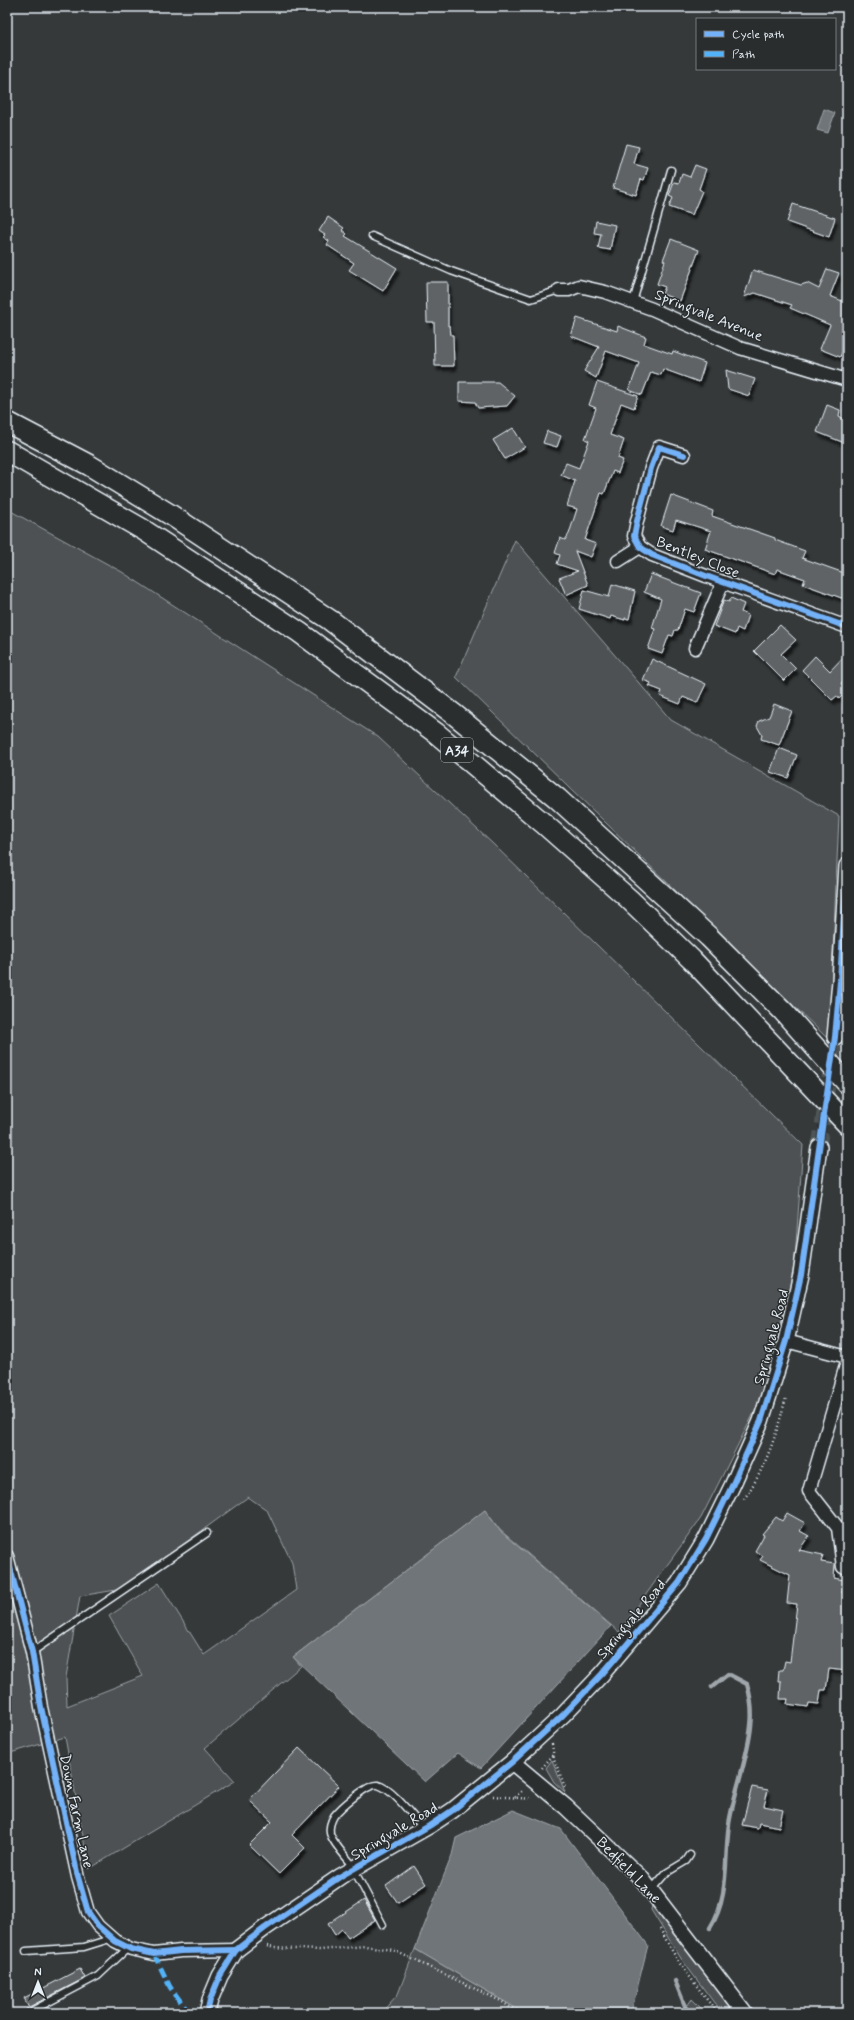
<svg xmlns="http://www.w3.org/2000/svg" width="854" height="2020" viewBox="0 0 854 2020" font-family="Mynerve,sans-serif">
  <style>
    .green { fill: #4d5152; stroke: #9aa1a5; fill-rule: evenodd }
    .water { fill: #707579; stroke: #a0a7ac }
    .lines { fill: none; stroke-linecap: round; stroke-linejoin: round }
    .stream { stroke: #a0a7ac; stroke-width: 4.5 }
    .building { fill: #5f6365; stroke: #e8f1f8; filter: url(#shadow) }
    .tertiary-tunnel { stroke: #505556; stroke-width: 15; stroke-dasharray: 15 8; stroke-linecap: butt }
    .service-casing { stroke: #e8f1f8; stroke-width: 9 }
    .minor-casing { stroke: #e8f1f8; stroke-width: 15 }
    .tertiary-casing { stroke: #e8f1f8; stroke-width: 18 }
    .trunk-casing { stroke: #e8f1f8; stroke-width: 23 }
    .path { stroke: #e8f1f8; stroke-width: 2.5; stroke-dasharray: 1 3; stroke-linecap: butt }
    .service { stroke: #2a2d2e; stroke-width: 6 }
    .minor { stroke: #2a2d2e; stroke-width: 12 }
    .tertiary { stroke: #2a2d2e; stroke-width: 15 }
    .trunk { stroke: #2a2d2e; stroke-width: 20 }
    .quiet { stroke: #52b3f8; stroke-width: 5; stroke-dasharray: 10 5; stroke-linecap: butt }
    .cycleway-casing { stroke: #2a2d2e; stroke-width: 8 }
    .cycleway { stroke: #73b2f8; stroke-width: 6 }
    .labels { text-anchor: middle; stroke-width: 3; stroke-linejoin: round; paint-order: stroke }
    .shield { fill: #2a2d2e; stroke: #afb6bb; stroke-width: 1 }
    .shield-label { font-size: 14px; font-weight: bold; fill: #e8f1f8 }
    .street-label { font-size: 15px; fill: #e8f1f8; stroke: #2a2d2e }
  </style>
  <defs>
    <filter id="shadow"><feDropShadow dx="2.5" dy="4.5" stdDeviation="1" flood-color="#0009"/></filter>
  </defs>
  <rect width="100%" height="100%" fill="#35393a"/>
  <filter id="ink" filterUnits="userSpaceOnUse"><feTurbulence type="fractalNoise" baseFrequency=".025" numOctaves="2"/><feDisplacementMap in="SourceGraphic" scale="8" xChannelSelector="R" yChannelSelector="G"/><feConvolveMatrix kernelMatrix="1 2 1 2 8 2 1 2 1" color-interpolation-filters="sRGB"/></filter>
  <g filter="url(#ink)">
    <g class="green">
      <path d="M7,509L122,572L378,737L493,844L803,1145L795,1258L783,1333L757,1407L701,1518L619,1632L500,1530L485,1510L293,1657L301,1666L205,1748L235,1781L89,1869L65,1737L7,1754ZM248,1497L267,1510L292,1563L296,1590L204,1655L159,1583L109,1616L143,1676L67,1706L66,1677L80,1596L122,1589Z"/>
      <polygon points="515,540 671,720 839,816 829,1040 456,677"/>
      <polygon points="552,1760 565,1792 554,1782 546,1768"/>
      <polygon points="652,1905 736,2013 721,2012 682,1960 651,1910"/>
      <polygon points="415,1949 524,2013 381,2013 398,1994"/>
      <polygon points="692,1999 706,2013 682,2013"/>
    </g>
    <g class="water">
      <polygon points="824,109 835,113 828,133 817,130"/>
      <polygon points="485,1510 500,1531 611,1626 481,1768 458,1753 425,1782 293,1657"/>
      <polygon points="513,1810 561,1829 648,1945 631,2013 524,2013 415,1949 452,1855 456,1838"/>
    </g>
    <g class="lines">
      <g class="stream">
        <path d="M710,1928C730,1897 724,1859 729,1824C734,1792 748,1758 751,1726C753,1711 751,1698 747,1684L728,1674L712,1687"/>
        <polyline points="675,1981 688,2013"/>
      </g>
    </g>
    <g class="building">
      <polygon points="626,144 639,147 634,164 648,168 644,180 641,179 636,195 613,188"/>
      <polygon points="695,165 706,169 699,189 702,191 692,215 669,207 673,198 669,196 674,182 679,183 682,174 690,177"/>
      <polygon points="793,204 835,218 829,237 787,222"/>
      <polygon points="328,217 344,228 342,230 347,234 345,236 397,268 383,291 349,270 354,263 327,245 329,241 323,237 325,235 319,231"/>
      <polygon points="596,221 615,225 610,250 598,248 601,234 594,233"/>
      <polygon points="671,239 699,250 680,301 662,294 665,287 657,284 665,261 663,260"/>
      <polygon points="827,269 839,273 830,296 847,303 847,341 840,357 820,349 830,325 790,308 792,305 755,293 744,297 753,270 801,285 807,283 819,289"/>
      <polygon points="426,282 448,282 448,326 450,326 451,335 453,335 454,366 435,366 434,322 427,322"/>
      <polygon points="577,318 617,331 618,326 646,337 644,344 672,354 673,351 705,363 699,382 663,369 661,375 651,372 642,395 629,390 639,363 606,351 596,378 584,371 599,347 571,336"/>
      <polygon points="726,370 755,379 749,396 728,389"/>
      <polygon points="459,382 498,382 515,396 507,406 478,408 475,402 459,401"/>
      <polygon points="597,382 638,396 634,408 621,403 610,435 624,440 618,458 623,460 618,473 613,471 604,494 601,493 585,540 596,544 591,557 575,551 588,585 566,595 559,578 578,571 557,564 560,555 555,553 560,538 565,540 569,534 577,509 567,506 575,481 561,475 566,463 579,468 589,441 585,439 596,408 589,405"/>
      <polygon points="827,405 840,410 839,416 847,421 847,444 817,432"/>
      <polygon points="513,428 525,447 505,459 493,440"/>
      <polygon points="547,431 561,436 557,447 543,443"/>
      <polygon points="671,495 713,511 712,516 775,538 775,540 805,551 802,558 847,574 847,600 803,584 805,579 777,569 775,574 705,549 711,531 676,520 673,530 661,526"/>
      <polygon points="651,574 701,593 694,612 685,609 678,630 675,630 673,636 669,635 662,654 648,649 655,629 652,628 661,599 644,592"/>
      <polygon points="612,584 635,591 629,619 625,618 625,620 611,616 610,619 579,609 584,590 609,597"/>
      <polygon points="731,598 744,604 741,612 748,615 743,631 737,628 735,634 714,626 724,600 729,602"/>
      <polygon points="780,625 796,640 781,654 796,669 784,681 754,651"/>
      <polygon points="847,653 847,677 841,683 847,691 839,699 837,696 832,700 802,670 815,656 830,671"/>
      <polygon points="652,659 706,684 697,703 683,697 680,704 660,696 662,691 649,686 651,683 643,680"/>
      <polygon points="774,704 792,711 779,745 761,739 762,735 757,726 759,721 769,717"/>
      <polygon points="779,748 797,755 788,778 770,772"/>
      <polygon points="787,1513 805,1523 800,1531 809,1536 799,1550 823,1555 821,1562 835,1564 834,1578 844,1580 842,1593 847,1594 847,1671 829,1669 826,1690 821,1690 819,1704 809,1703 808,1707 787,1704 788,1699 780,1699 781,1681 778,1681 779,1670 783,1670 785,1661 790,1662 797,1604 787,1603 790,1575 760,1560 763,1556 755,1551 764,1535 762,1534 776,1517 782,1521"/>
      <polygon points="299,1748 339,1786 292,1835 305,1848 279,1874 249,1845 272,1822 249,1800"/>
      <polygon points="752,1787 768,1790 764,1806 783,1810 779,1827 759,1823 758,1828 742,1825"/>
      <polygon points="414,1866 426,1884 398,1903 386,1886"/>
      <polygon points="364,1900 375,1920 348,1938 342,1929 335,1935 328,1924"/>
      <polygon points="80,1969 85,1978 29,2007 24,1998"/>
    </g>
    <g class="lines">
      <polyline class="tertiary-tunnel" points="819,1147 835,1037"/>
      <defs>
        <g id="service">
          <polyline points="372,236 451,271 531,299 559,290"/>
          <polyline points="633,302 671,170"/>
          <polyline points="32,1652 207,1533"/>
          <path d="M355,1868C349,1860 332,1843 330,1833C329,1827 331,1821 334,1816C340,1808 368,1783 378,1785C393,1789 413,1817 424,1829"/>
          <polyline points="354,1870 383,1925"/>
          <polyline points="651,1890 666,1873 686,1861 690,1855"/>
          <polyline points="26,1951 84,1947 113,1938"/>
          <polyline points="28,2013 98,1976 128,1948"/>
        </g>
        <g id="minor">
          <polyline points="559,290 569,290 579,286 605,292 652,309 740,348 847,380"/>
          <polyline points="684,455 659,447 651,468 637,521 634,536 640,547 652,555 706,576 847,627"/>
          <polyline points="618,561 640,547"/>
          <polyline points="695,648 723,582"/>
          <polyline points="786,1341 847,1357"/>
          <polyline points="7,1556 32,1652 41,1707 78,1877 88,1912 98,1926 115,1941 131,1949 154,1954 181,1951 236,1950"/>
          <polyline points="843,1567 838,1528 809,1491 847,1362"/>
        </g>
        <g id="tertiary">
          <polyline points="835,1037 840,981 847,866"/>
          <polyline points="512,1762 566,1807 642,1879 745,2013"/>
          <polyline points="207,2013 210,2000 220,1976 236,1950 265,1928 341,1876 429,1826 453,1810 512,1762 563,1715 602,1674 679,1583 706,1539 732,1486 761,1421 786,1341 801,1275 819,1147"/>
        </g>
        <g id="trunk">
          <polyline points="7,422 89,465 171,515 330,620 455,715 557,798 709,937 783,1011 847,1083"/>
          <polyline points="7,451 142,529 299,632 436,733 543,823 629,899 692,960 847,1124"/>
        </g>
      </defs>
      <use href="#service" class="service-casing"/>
      <use href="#minor" class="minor-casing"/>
      <use href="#tertiary" class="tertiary-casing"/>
      <use href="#trunk" class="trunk-casing"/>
      <g class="path">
        <path d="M744,1499C766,1468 777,1433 786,1397"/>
        <polyline points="552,1744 554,1759 565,1787"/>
        <polyline points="542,1768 553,1755"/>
        <polyline points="493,1796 532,1799"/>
        <polyline points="515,1797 523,1790"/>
        <polyline points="660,1929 678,1961 717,2013"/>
        <polyline points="267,1946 274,1948 320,1950 365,1946 393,1950 501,2001 519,2013"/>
      </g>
      <use href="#service" class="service"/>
      <use href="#minor" class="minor"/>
      <use href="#tertiary" class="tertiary"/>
      <use href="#trunk" class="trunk"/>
      <polyline class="quiet" points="154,1954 170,1987 189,2013"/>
      <defs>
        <g id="cycleway">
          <polyline points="684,455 659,447 651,468 637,521 634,536 640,547 652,555 706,576 847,627"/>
          <polyline points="7,1556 32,1652 41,1707 78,1877 88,1912 98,1926 115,1941 131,1949 154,1954 181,1951 236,1950"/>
          <polyline points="207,2013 210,2000 220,1976 236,1950 265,1928 341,1876 429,1826 453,1810 512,1762 563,1715 602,1674 679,1583 706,1539 732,1486 761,1421 786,1341 801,1275 835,1037 840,981 847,866"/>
        </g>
      </defs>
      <use href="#cycleway" class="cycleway-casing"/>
      <use href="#cycleway" class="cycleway"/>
    </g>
  </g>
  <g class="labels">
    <rect class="shield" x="441" y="738" width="32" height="24" rx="3"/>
    <g class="shield-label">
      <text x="457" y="755">A34</text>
    </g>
    <g class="street-label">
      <text transform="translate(709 315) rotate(22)" y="5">Springvale Avenue</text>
      <text transform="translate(698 557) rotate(22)" y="5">Bentley Close</text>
      <text transform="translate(771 1337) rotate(-75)" y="5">Springvale Road</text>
      <text transform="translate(631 1619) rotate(-50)" y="5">Springvale Road</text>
      <text transform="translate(77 1811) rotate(78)" y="5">Down Farm Lane</text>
      <text transform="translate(394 1831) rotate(-31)" y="5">Springvale Road</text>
      <text transform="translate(629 1870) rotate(46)" y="5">Bedfield Lane</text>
    </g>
  </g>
  <rect width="854" height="2020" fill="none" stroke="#2a2d2e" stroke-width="24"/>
  <rect x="12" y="12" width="830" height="1996" fill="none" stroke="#e8f1f8" stroke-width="1.5" filter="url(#ink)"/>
  <rect x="696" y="18" width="140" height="52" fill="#2a2d2e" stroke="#767b7f"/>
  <rect x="704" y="31" width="20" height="6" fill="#73b2f8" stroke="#767b7f"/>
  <text x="732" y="38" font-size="12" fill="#e8f1f8">Cycle path</text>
  <rect x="704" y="51" width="20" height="6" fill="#52b3f8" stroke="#767b7f"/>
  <text x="732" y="58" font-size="12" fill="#e8f1f8">Path</text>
  <g transform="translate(38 1982)" stroke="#2a2d2e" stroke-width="3" paint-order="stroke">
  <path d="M0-3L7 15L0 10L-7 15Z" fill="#e8f1f8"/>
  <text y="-6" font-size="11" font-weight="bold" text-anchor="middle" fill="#e8f1f8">N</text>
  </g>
</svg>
